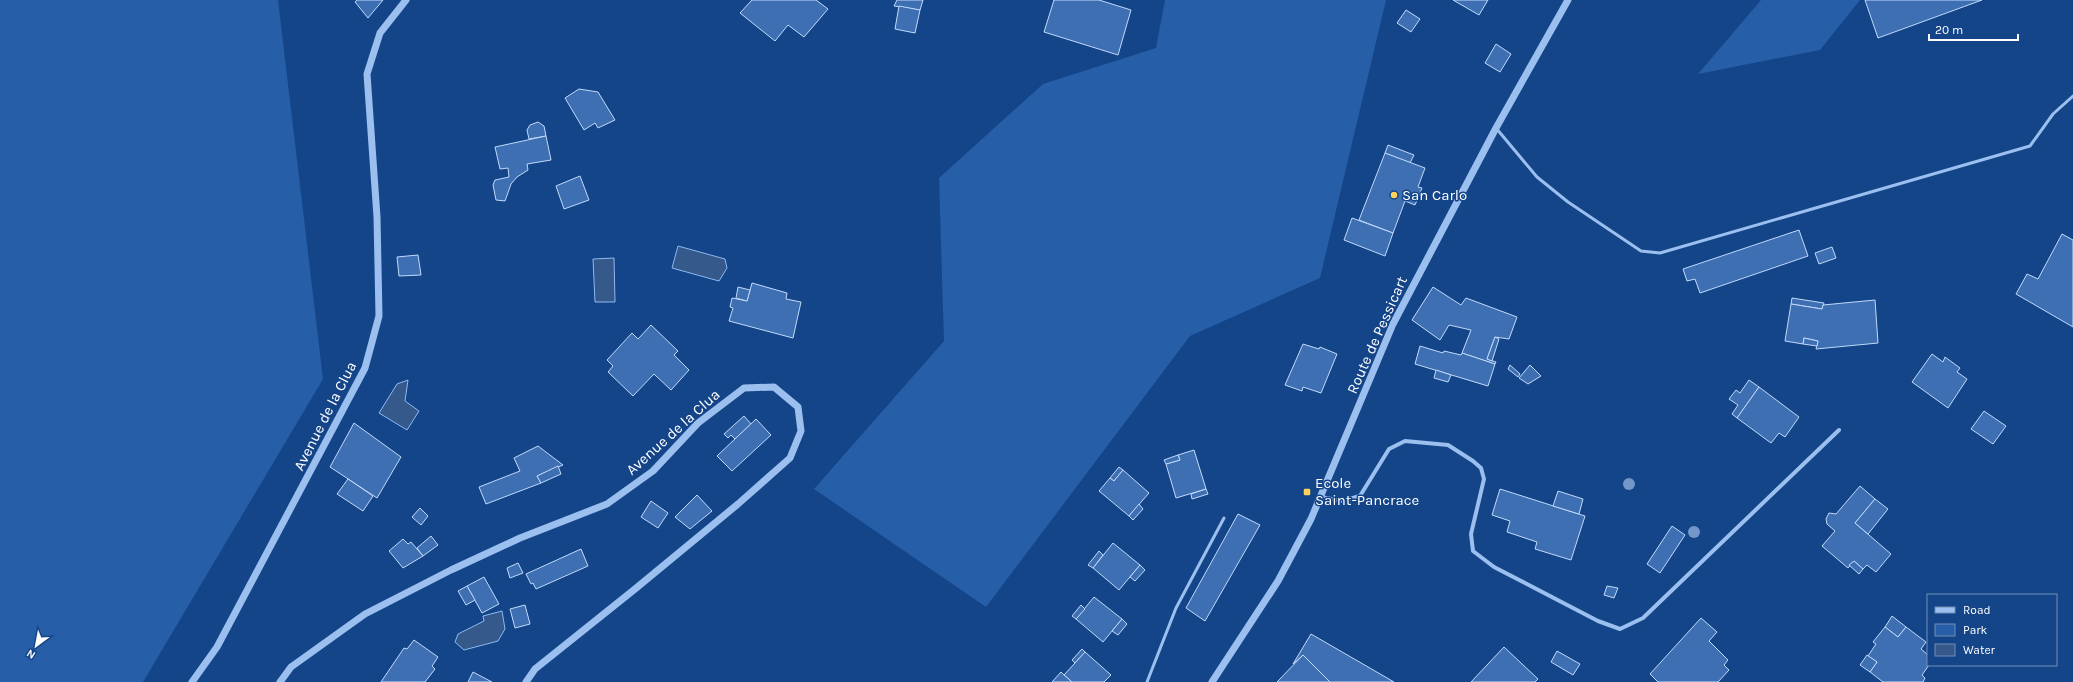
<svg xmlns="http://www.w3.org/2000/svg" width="2073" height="682" viewBox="0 0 2073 682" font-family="Karla,sans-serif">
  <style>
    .green { fill: #265ea8 }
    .water { fill: #35598b; stroke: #8dbaf2 }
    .building { fill: #3d6fb2; stroke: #c1dafb }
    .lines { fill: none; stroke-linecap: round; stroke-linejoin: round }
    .service { stroke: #9bbfef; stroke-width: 3 }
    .minor { stroke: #9bbfef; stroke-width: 4 }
    .tertiary { stroke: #9bbfef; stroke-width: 7 }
    .tree { fill: #7397c8 }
    .poi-dot { fill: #ffd259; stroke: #144589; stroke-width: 1.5 }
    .labels { text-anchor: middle; stroke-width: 3; stroke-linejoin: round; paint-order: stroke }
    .poi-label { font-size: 15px; fill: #fff; stroke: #144589; text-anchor: start }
    .street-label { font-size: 15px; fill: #fff; stroke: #144589 }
  </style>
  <rect width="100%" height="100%" fill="#144589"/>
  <g class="green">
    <polygon points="0,0 278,0 323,379 143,682 0,682"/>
    <polygon points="1165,0 1386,0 1320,278 1190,336 986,607 814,489 944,341 939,178 1043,84 1156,48"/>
    <polygon points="1761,0 1860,0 1820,50 1698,74"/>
  </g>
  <g class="water">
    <polygon points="678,246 725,259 727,268 719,281 672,268"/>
    <polygon points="614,258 615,302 595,302 593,259"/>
    <polygon points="408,380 405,401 419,411 407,430 379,413 397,384"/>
    <polygon points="502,611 505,629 498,641 464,650 455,642 458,634 484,621 483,616"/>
  </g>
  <g class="building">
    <polygon points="357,0 383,0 368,18 355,2"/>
    <polygon points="752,0 816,0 828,9 804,37 788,25 775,41 740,13"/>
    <polygon points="897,0 923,0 920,10 894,6"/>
    <polygon points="1054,0 1099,0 1131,10 1118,55 1044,32"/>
    <polygon points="1453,0 1488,0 1479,15"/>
    <polygon points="1865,0 1982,0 1878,38"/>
    <polygon points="899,6 920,10 915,33 895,29"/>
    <polygon points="1406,10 1420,19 1411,32 1397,23"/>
    <polygon points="1496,44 1511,54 1500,72 1485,63"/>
    <polygon points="579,89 598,92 615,120 598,128 595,123 584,130 565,98"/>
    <polygon points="538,122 544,126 546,136 529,139 527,130 530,125"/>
    <polygon points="546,136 551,160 527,164 528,170 517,177 511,184 505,201 496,200 493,185 495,180 509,177 508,168 500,169 495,147"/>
    <polygon points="1388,145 1414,155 1410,163 1385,153"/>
    <polygon points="1385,153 1425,168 1418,187 1422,188 1415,205 1405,201 1393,233 1359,220"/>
    <polygon points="580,176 589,200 564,209 556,186"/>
    <polygon points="1352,218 1393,233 1385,256 1344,240"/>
    <polygon points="1799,230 1808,256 1700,293 1695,279 1687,281 1683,269"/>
    <polygon points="2062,234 2073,240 2073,327 2016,294 2027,274 2038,279"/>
    <polygon points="1832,247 1836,258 1819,264 1815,253"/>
    <polygon points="418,255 421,275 399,276 397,257"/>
    <polygon points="752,283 787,293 786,299 801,302 793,338 729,321 733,308 730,307 732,298 747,301"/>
    <polygon points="738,287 750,290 747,301 736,298"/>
    <polygon points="1433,287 1461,305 1466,298 1517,317 1509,339 1495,337 1487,359 1496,362 1495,364 1462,353 1471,330 1449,325 1440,340 1412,320"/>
    <polygon points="1792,298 1824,303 1822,309 1791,304"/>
    <polygon points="1875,300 1878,343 1816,349 1818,341 1804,338 1803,344 1785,341 1791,304 1822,309 1823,305"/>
    <polygon points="651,325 678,351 674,355 689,370 671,390 654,374 633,396 608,372 613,366 607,360 632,333 638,339"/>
    <polygon points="1495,337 1499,339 1492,361 1487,359"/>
    <polygon points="1804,338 1818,341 1817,346 1803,344"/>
    <polygon points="1303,344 1319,349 1320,347 1337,354 1321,393 1303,387 1302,391 1285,385"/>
    <polygon points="1420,346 1443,353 1444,351 1461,355 1462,353 1495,364 1488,386 1415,364"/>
    <polygon points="1932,354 1943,362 1945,357 1960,368 1957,372 1967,379 1948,408 1912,382"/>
    <polygon points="1510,365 1520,374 1518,377 1508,369"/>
    <polygon points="1530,365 1541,376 1528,384 1519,378"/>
    <polygon points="1436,370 1451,375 1448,382 1434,378"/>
    <polygon points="1749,380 1759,387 1737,418 1732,414 1738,405 1729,399 1736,390 1740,393"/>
    <polygon points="1759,387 1799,417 1785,437 1779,433 1771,443 1737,418"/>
    <polygon points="1984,411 2006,426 1993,444 1971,429"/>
    <polygon points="744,416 751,424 735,439 731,435 728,438 724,434"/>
    <polygon points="756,419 771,435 732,471 717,456"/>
    <polygon points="354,423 401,457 377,498 330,467"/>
    <polygon points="538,446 563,465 537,476 541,483 486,504 479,487 520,471 514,458"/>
    <polygon points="1194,450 1206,489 1176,498 1166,464 1180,460 1178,455"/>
    <polygon points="1178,455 1180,460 1166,464 1164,460"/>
    <polygon points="558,466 561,474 541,483 537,476"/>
    <polygon points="1119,467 1123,470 1114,481 1110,478"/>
    <polygon points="1123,470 1149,493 1129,516 1099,491 1110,478 1114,481"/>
    <polygon points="348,479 373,496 363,511 337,494"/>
    <polygon points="1860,486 1875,499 1855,523 1891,554 1876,572 1867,565 1863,569 1854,561 1848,568 1822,546 1835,531 1827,524 1826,519 1829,513 1836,514"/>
    <polygon points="1206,489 1208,494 1192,499 1191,494"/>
    <polygon points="1500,489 1585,516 1571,560 1535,549 1537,542 1507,532 1510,521 1492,515"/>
    <polygon points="1558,491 1583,499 1579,514 1553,506"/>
    <polygon points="697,495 712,511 690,529 675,517"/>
    <polygon points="1875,499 1888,509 1868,534 1855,523"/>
    <polygon points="651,501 668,513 658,528 641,517"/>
    <polygon points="1139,504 1143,509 1133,520 1129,516"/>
    <polygon points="420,508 428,516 421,525 412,517"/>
    <polygon points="1238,514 1260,525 1205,621 1186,608"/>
    <polygon points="1672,526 1685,535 1660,573 1647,564"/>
    <polygon points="431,536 438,545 423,556 417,548"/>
    <polygon points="403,539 408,544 411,542 423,556 403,568 389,551"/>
    <polygon points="1113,543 1140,565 1119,590 1093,568"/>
    <polygon points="581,549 588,566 536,589 533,583 531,584 526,574"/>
    <polygon points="1099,551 1103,555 1093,568 1088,565"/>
    <polygon points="1854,561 1863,569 1859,574 1849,565"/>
    <polygon points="518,563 523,573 510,578 507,568"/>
    <polygon points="1140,565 1145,570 1135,581 1130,577"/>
    <polygon points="484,577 499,604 482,613 467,586"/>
    <polygon points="467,586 475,600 466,605 458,591"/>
    <polygon points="1607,586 1618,588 1614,598 1604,595"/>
    <polygon points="1094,597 1122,619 1103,642 1076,619"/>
    <polygon points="525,605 530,624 515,628 510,609"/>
    <polygon points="1081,605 1085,609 1076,619 1072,616"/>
    <polygon points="1892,616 1906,627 1898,637 1885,627"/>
    <polygon points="1701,618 1717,632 1709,641 1728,660 1724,665 1729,670 1718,682 1658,682 1650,674"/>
    <polygon points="1122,619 1127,624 1118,635 1112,631"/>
    <polygon points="1885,627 1898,637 1906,627 1926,642 1921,649 1928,655 1929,665 1922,675 1925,678 1923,682 1883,682 1870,672 1877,662 1868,656 1876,644 1873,642"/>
    <polygon points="1311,634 1394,682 1330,682 1303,655 1293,664"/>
    <polygon points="414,640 438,657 432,666 435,669 425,682 381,682 404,648 407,649"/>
    <polygon points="1504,647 1538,679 1535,682 1471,682"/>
    <polygon points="1082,649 1085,652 1075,663 1072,660"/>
    <polygon points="1557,651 1580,664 1573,675 1551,662"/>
    <polygon points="1085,652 1111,675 1104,682 1072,682 1064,675"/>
    <polygon points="1303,655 1330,682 1277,682"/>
    <polygon points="1867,655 1877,662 1870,672 1860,665"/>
    <polygon points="473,672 492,682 468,682"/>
    <polygon points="1061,672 1064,675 1072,682 1052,682"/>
  </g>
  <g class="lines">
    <g class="service">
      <polyline points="1496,128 1537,177 1568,202 1641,251 1660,253 2030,146 2053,114 2073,96"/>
      <polyline points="1147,682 1176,608 1224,518"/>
    </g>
    <polyline class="minor" points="1321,497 1342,501 1360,496 1389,449 1405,441 1448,445 1473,461 1481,468 1484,479 1471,534 1473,551 1494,567 1598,621 1620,629 1643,618 1839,430"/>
    <g class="tertiary">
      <polyline points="192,682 217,647 365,368 379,316 377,217 367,74 380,33 406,0"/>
      <polyline points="280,682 291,667 365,614 451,570 520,538 607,504 653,471 698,423 744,388 774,387 798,407 801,431 790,458 738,504 635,589 535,669 526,682"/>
      <polyline points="1212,682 1278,581 1311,519 1393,324 1496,128 1568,0"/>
    </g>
  </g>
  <g class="tree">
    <circle cx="1629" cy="484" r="6"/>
    <circle cx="1694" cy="532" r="6"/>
  </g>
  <g class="poi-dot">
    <circle cx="1394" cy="195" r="4"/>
    <rect x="1303" y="488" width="8" height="8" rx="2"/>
  </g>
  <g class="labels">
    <g class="poi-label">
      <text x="1402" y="200">San Carlo</text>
      <text x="1315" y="488">Ecole<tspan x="1315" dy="17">Saint-Pancrace</tspan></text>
    </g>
    <g class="street-label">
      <text transform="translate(1377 335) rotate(-66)" y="5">Route de Pessicart</text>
      <text transform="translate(325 416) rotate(-63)" y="5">Avenue de la Clua</text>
      <text transform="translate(673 432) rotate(-42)" y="5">Avenue de la Clua</text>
    </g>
  </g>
  <rect x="1927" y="594" width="130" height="72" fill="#144589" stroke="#728fb8"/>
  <rect x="1935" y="607" width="20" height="6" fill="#9bbfef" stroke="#728fb8"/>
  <text x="1963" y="614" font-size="12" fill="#ffffff">Road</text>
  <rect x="1935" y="624" width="20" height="12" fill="#265ea8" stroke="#728fb8"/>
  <text x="1963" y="634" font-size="12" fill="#ffffff">Park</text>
  <rect x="1935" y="644" width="20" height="12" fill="#35598b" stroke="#728fb8"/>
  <text x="1963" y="654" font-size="12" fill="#ffffff">Water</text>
  <g transform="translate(36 646) rotate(212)" stroke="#144589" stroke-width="3" paint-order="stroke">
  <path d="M0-3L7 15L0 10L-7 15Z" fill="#ffffff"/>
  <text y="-6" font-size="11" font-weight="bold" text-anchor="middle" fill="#ffffff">N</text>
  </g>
  <path d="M1929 34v6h89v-6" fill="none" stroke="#ffffff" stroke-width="2"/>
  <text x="1935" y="34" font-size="12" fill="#ffffff" stroke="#144589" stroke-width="3" paint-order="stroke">20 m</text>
</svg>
